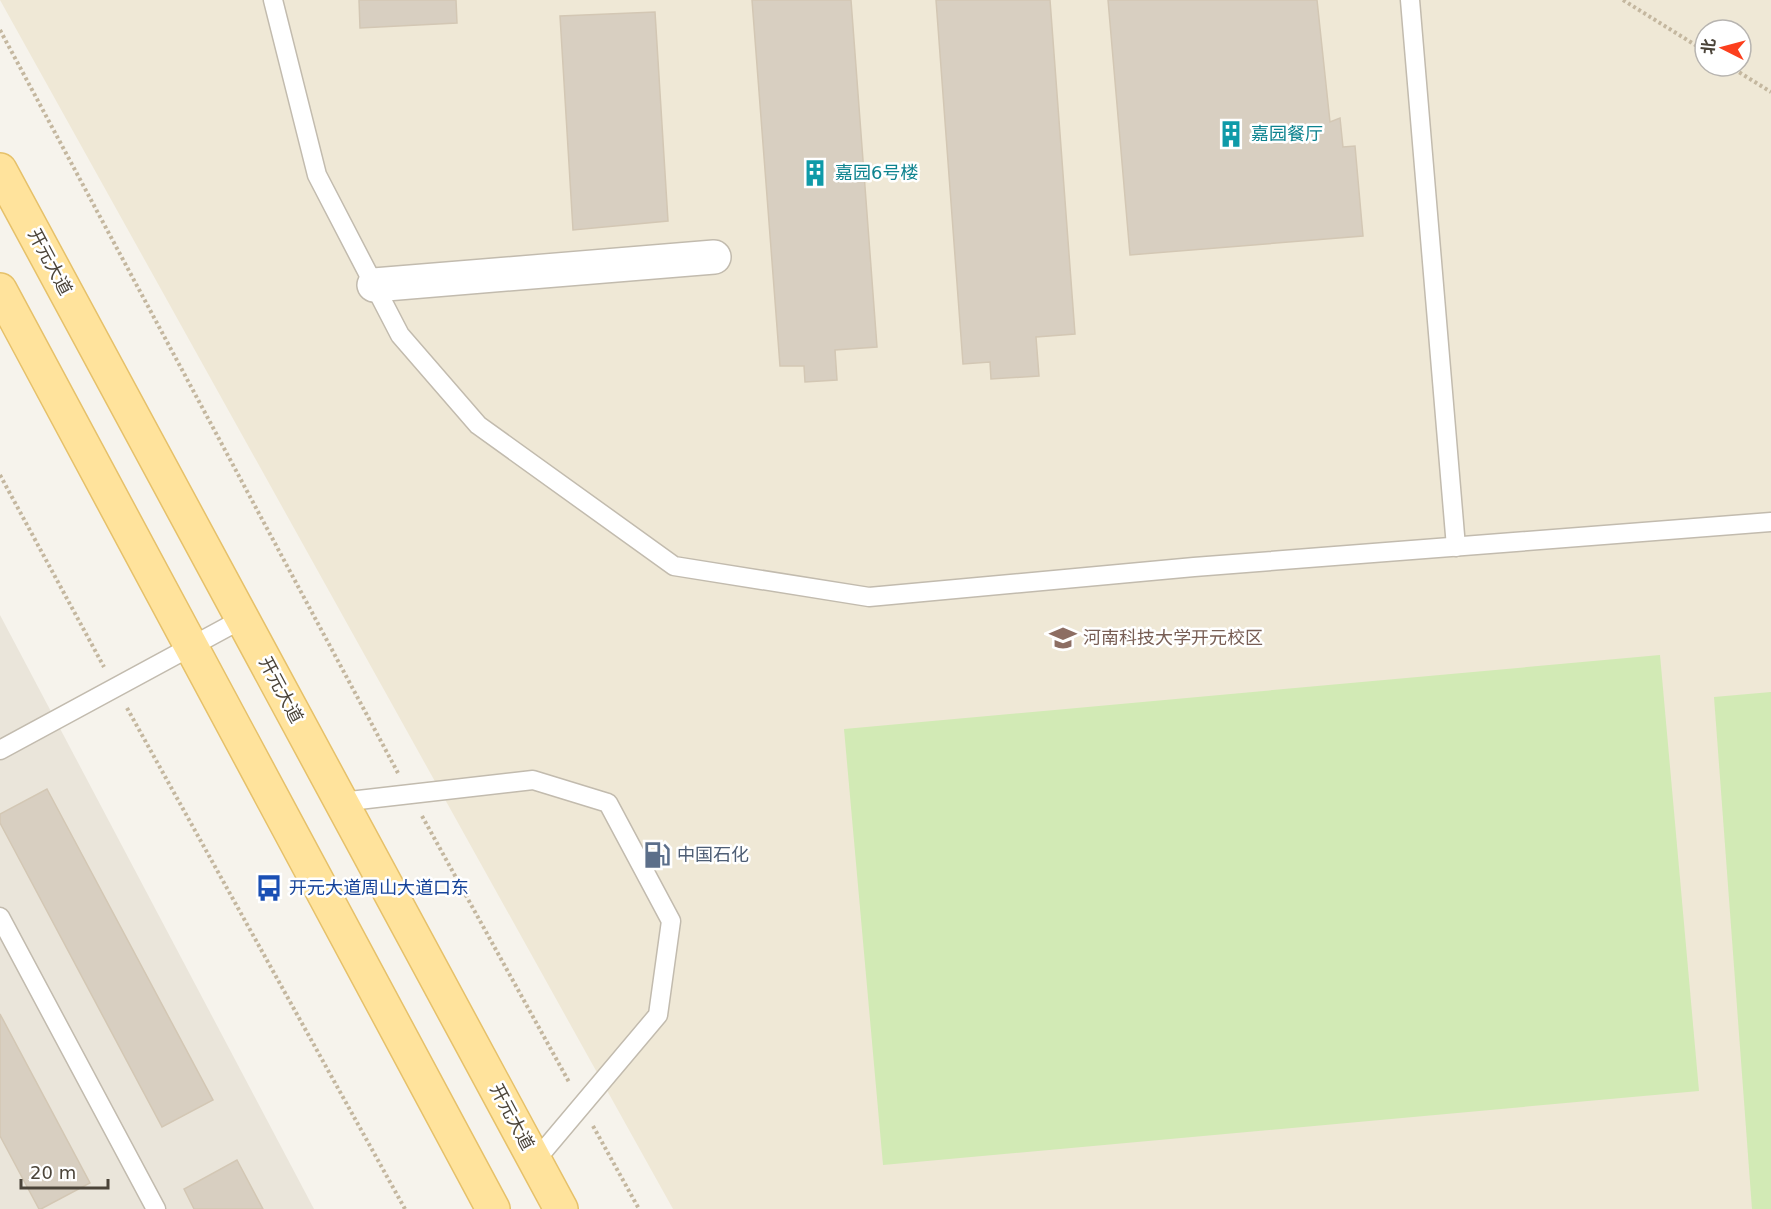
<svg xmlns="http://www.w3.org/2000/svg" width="1771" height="1209" viewBox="0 0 1771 1209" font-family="'DejaVu Sans','Noto Sans SC',sans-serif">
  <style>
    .residential { fill: #eae5da }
    .education { fill: #efe8d6; fill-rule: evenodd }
    .pitch { fill: #d2eab5 }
    .building { fill: #d8cfc1; stroke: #d3c7b4; stroke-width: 1.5 }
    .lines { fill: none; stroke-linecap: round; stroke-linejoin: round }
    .service-casing { stroke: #c2bbae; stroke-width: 21 }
    .minor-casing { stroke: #c2bbae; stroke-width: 36 }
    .primary-casing { stroke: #e6c16a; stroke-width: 36 }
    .path { stroke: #c4b79f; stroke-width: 4; stroke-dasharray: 3 3; stroke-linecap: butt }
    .service { stroke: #fff; stroke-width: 18 }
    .minor { stroke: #fff; stroke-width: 33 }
    .primary { stroke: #ffe39c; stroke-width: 33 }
    .labels { text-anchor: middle; stroke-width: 5; stroke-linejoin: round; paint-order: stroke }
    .culture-label { font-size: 18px; fill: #0d838f; stroke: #fff; text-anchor: start }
    .street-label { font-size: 18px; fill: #4b4439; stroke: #fff }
    .education-label { font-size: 18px; fill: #785e54; stroke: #fff; text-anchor: start }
    .service-label { font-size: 18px; fill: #4e5e75; stroke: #fff; text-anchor: start }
    .transit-label { font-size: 18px; fill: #164399; stroke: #fff; text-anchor: start }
  </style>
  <rect width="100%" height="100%" fill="#f6f3ec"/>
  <polygon class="residential" points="0,615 314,1209 0,1209"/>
  <path class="education" d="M0,0H1771V1209H673ZM1705,30H1741V66H1705Z"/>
  <g class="pitch">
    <polygon points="1660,655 1699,1091 883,1165 844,729"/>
    <polygon points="1771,692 1771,1209 1752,1209 1714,697"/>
  </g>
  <g class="building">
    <polygon points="359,0 456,0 457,23 360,28"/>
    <polygon points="752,0 851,0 877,347 835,350 837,380 805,382 804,366 780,366"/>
    <polygon points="936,0 1050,0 1075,334 1036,337 1039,376 991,379 990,362 963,364"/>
    <polygon points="1108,0 1317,0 1330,122 1340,118 1343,147 1355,146 1363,236 1130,255"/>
    <polygon points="655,12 668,221 573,230 560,16"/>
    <polygon points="47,789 213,1100 162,1127 0,823 0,814"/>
    <polygon points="0,1014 90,1183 41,1209 39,1209 0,1136"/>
    <polygon points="237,1160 263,1209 194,1209 184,1189"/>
  </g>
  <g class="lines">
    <defs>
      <g id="service">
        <polyline points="273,0 317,175 400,335 478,425 674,566 869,597 1194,567 1771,522"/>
        <polyline points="1410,0 1456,547"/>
        <polyline points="0,750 242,619"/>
        <polyline points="341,802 533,780 608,803 671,921 658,1015 535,1161"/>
        <polyline points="0,917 156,1209"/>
      </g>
      <polyline id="minor" points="374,285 714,257"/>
      <g id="primary">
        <polyline points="0,170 561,1209"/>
        <polyline points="0,290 493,1209"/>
      </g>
    </defs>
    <use href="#service" class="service-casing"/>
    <use href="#minor" class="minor-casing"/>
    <use href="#primary" class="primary-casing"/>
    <g class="path">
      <polyline points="1623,0 1705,51"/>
      <polyline points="0,30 398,773"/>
      <polyline points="1729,66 1771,92"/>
      <polyline points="0,475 104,667"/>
      <polyline points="127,708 405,1209"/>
      <polyline points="422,816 569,1082"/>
      <polyline points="593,1126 639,1209"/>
    </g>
    <use href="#service" class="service"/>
    <use href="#minor" class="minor"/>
    <use href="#primary" class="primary"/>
  </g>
  <defs>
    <symbol id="building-bare" viewBox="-9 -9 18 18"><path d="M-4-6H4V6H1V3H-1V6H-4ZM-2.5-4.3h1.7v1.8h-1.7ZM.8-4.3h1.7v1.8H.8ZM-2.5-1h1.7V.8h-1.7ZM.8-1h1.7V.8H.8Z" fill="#0f9aa8" stroke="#fff" stroke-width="2.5" paint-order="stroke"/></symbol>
    <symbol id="university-bare" viewBox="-9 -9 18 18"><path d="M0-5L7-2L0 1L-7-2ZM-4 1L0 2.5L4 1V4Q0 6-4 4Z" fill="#8d6e63" stroke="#fff" stroke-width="2.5" paint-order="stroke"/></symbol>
    <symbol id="fuel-bare" viewBox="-9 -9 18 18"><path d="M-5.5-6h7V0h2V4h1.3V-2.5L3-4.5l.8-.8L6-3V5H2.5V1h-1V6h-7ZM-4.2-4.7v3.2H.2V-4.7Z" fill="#5c6f8a" stroke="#fff" stroke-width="2.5" paint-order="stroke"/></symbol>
    <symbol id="bus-bare" viewBox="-9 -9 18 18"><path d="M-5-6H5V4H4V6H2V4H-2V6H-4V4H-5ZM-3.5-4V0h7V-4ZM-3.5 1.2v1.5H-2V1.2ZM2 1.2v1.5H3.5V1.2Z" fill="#1a4fb4" stroke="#fff" stroke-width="2.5" paint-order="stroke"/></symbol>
  </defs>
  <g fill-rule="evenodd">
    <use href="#building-bare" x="1212" y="115" width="38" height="38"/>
    <use href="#building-bare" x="796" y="154" width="38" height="38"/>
    <use href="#university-bare" x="1044" y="619" width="38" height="38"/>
    <use href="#fuel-bare" x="638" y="836" width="38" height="38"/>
    <use href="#bus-bare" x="250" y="869" width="38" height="38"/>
  </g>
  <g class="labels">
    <g class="culture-label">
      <text x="1251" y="140">嘉园餐厅</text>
      <text x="835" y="179">嘉园6号楼</text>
    </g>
    <g class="street-label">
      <text transform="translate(50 262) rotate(62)" y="6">开元大道</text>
      <text transform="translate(281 690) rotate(62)" y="6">开元大道</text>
      <text transform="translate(512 1117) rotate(62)" y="6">开元大道</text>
    </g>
    <g class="education-label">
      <text x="1083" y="644">河南科技大学开元校区</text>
    </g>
    <g class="service-label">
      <text x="677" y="861">中国石化</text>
    </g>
    <g class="transit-label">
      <text x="289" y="894">开元大道周山大道口东</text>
    </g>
  </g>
  <g transform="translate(1723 48) rotate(276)"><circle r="28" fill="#ffffff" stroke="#b7b4b0" stroke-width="1.5"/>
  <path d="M0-4.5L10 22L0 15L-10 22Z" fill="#fc3f1d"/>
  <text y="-9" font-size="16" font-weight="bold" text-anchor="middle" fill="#4b4439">北</text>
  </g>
  <path d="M21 1179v9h87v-9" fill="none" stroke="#4b4439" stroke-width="3"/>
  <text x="30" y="1179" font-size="18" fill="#4b4439" stroke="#ffffff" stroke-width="4.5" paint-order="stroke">20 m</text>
</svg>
